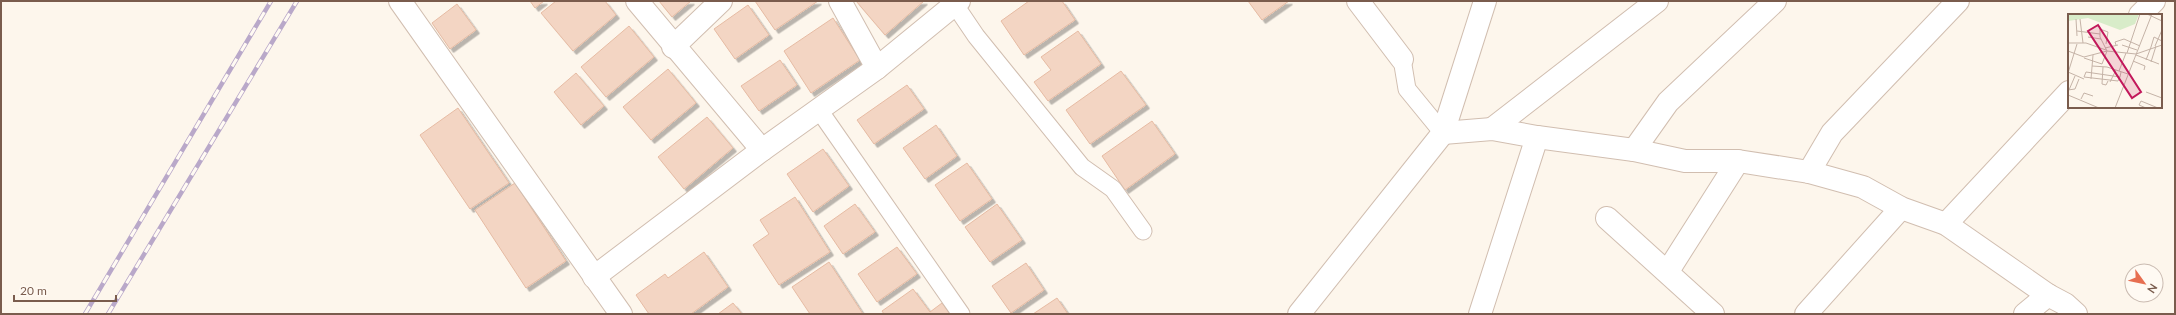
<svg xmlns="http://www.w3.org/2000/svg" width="2176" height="315" viewBox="0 0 2176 315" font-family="Lato,sans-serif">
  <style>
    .building { fill: #f3d5c3; stroke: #e6bba3; filter: url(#shadow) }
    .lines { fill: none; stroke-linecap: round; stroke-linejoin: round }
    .lane-casing { stroke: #d1beb0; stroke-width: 19 }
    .street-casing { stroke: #d1beb0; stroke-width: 24 }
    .lane { stroke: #fff; stroke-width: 17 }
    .street { stroke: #fff; stroke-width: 22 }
    .rail-casing { stroke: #b9a8c9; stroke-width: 4.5 }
    .rail { stroke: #fffaf3; stroke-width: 3; stroke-dasharray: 9; stroke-linecap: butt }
    .inset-road { fill: none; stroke: #c5b3a7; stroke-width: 1 }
    .view { fill: #c2185b; fill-opacity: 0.15; stroke: #c2185b; stroke-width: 2 }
    .inset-edge { fill: none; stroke: #7a5c4d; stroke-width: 2 }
  </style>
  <defs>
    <filter id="shadow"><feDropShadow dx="3.5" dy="3.5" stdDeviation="0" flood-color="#0004"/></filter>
  </defs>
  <rect width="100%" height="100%" fill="#fdf6ec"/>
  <g class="building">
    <polygon points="530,1 544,1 535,8"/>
    <polygon points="556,1 605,1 616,15 573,51 541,13"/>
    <polygon points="659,1 691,1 672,17"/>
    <polygon points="755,1 818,1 775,30"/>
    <polygon points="856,1 924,1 885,35"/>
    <polygon points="1029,1 1062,1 1075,20 1024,55 1001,21"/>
    <polygon points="1248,1 1289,1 1262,20"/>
    <polygon points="457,4 476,30 450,49 432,23"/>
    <polygon points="748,5 769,35 735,59 714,29"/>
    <polygon points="833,18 860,60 811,93 784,51"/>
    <polygon points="629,26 654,57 606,97 581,67"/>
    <polygon points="1078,31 1101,64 1048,101 1034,82 1051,70 1041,57"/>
    <polygon points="780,60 797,85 759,111 741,86"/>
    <polygon points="668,69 696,103 651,140 623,107"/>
    <polygon points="1121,71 1146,105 1090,144 1066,110"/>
    <polygon points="576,73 604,106 581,125 554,92"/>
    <polygon points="907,85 924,109 874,144 857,120"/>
    <polygon points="458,108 509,183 470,209 420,135"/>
    <polygon points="707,117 733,148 684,189 658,157"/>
    <polygon points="1152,121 1175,154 1125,190 1102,156"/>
    <polygon points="936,125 957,156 925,179 903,148"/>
    <polygon points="823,149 849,186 813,212 787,174"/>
    <polygon points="967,163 992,199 960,221 935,185"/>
    <polygon points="515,183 566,261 526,288 475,210"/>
    <polygon points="795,197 830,252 779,285 753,245 769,234 760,220"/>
    <polygon points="855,204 875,232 843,254 824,226"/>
    <polygon points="997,204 1022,240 990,262 965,227"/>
    <polygon points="897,247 917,274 877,302 858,274"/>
    <polygon points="704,252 728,287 691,314 649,314 636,295 665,274 668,278"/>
    <polygon points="829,262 863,314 810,314 792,287"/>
    <polygon points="1026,263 1044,290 1011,313 992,286"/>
    <polygon points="913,289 930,312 942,303 950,314 884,314 882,311"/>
    <polygon points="1057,298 1068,314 1033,314"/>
    <polygon points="733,303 742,314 718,314"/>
  </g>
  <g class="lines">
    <defs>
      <g id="lane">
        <polyline points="955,5 976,36 1082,167 1113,189 1143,231"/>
        <polyline points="1402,59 1407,89 1443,133"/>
        <polyline points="819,110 961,314"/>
      </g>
      <g id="street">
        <polyline points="400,1 621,314"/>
        <polyline points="637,1 762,150"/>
        <polyline points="840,1 877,68"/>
        <polyline points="1358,1 1402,59"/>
        <polyline points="2140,15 2154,1"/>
        <polyline points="673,47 721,1"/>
        <polyline points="1492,129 1657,1"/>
        <polyline points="1443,133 1492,129 1537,137 1634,150 1685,161 1738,161 1809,172 1863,187 1901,208 1946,224 2048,295 2065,304 2076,314"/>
        <polyline points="1634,150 1668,102 1775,1"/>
        <polyline points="1809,172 1832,133 1958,1"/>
        <polyline points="1607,218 1713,314"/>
        <polyline points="1946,224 2069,92"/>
        <polyline points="1668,271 1738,161"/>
        <polyline points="594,277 762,150 877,68 959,1"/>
        <polyline points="1299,314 1443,133 1485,1"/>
        <polyline points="1480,314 1537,137"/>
        <polyline points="1806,314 1901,208"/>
        <polyline points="2025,314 2048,295"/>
      </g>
    </defs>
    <use href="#lane" class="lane-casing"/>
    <use href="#street" class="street-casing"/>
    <use href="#lane" class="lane"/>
    <use href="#street" class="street"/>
    <defs>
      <g id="rail">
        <polyline points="85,314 271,1"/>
        <polyline points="108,314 297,1"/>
      </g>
    </defs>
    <use href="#rail" class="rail-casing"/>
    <use href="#rail" class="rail"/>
  </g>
  <g transform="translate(2068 14)">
    <rect width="94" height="94" fill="#fdf6ec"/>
    <path d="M0,0H71L67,10L52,16L20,4L0,7Z" fill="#d8ecc9"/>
    <path class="inset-road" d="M79,0L94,7M8,5L9,22M12,5L15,29M32,15L40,18L38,30M9,17L32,20M20,23L33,25M0,29H18L38,36M48,31L47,28L56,25L72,32M54,31L69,36M87,32L94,16M83,33L86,23L94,27M37,34L50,31M0,37L16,43L39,37L68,40L94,31M59,39L72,0M68,41L91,50M16,44L34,50L39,37L32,23V14M78,46L83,33M65,47L77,52L76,56M83,48L88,32M24,52L39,53L60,60M35,53L34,70L38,71L40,67M51,57L58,39M0,58L16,65M0,59L9,30M52,63L18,58L16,63L50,67L52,63L53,58M23,65L25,41M42,68L48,56M0,76L7,75L11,65M1,76L7,62M78,78L94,84M0,81L31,94M13,85L16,79L25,82M47,94L84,0M78,94L71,91L73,87L90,94"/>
    <path class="view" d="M30,11L73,78L64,84L20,17Z"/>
    <rect width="94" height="94" class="inset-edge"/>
  </g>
  <rect width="2176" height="315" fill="none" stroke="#7a5c4d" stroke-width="4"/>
  <g transform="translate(2144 283) rotate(123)"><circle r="19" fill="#fffaf3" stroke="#cabbb1"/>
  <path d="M0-3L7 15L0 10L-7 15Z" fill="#e76f51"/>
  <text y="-6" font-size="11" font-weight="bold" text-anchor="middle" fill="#7a5c4d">N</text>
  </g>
  <path d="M14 295v6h102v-6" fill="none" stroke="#7a5c4d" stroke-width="2"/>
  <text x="20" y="295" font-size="12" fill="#7a5c4d" stroke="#fffaf3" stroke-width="3" paint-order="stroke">20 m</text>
</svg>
